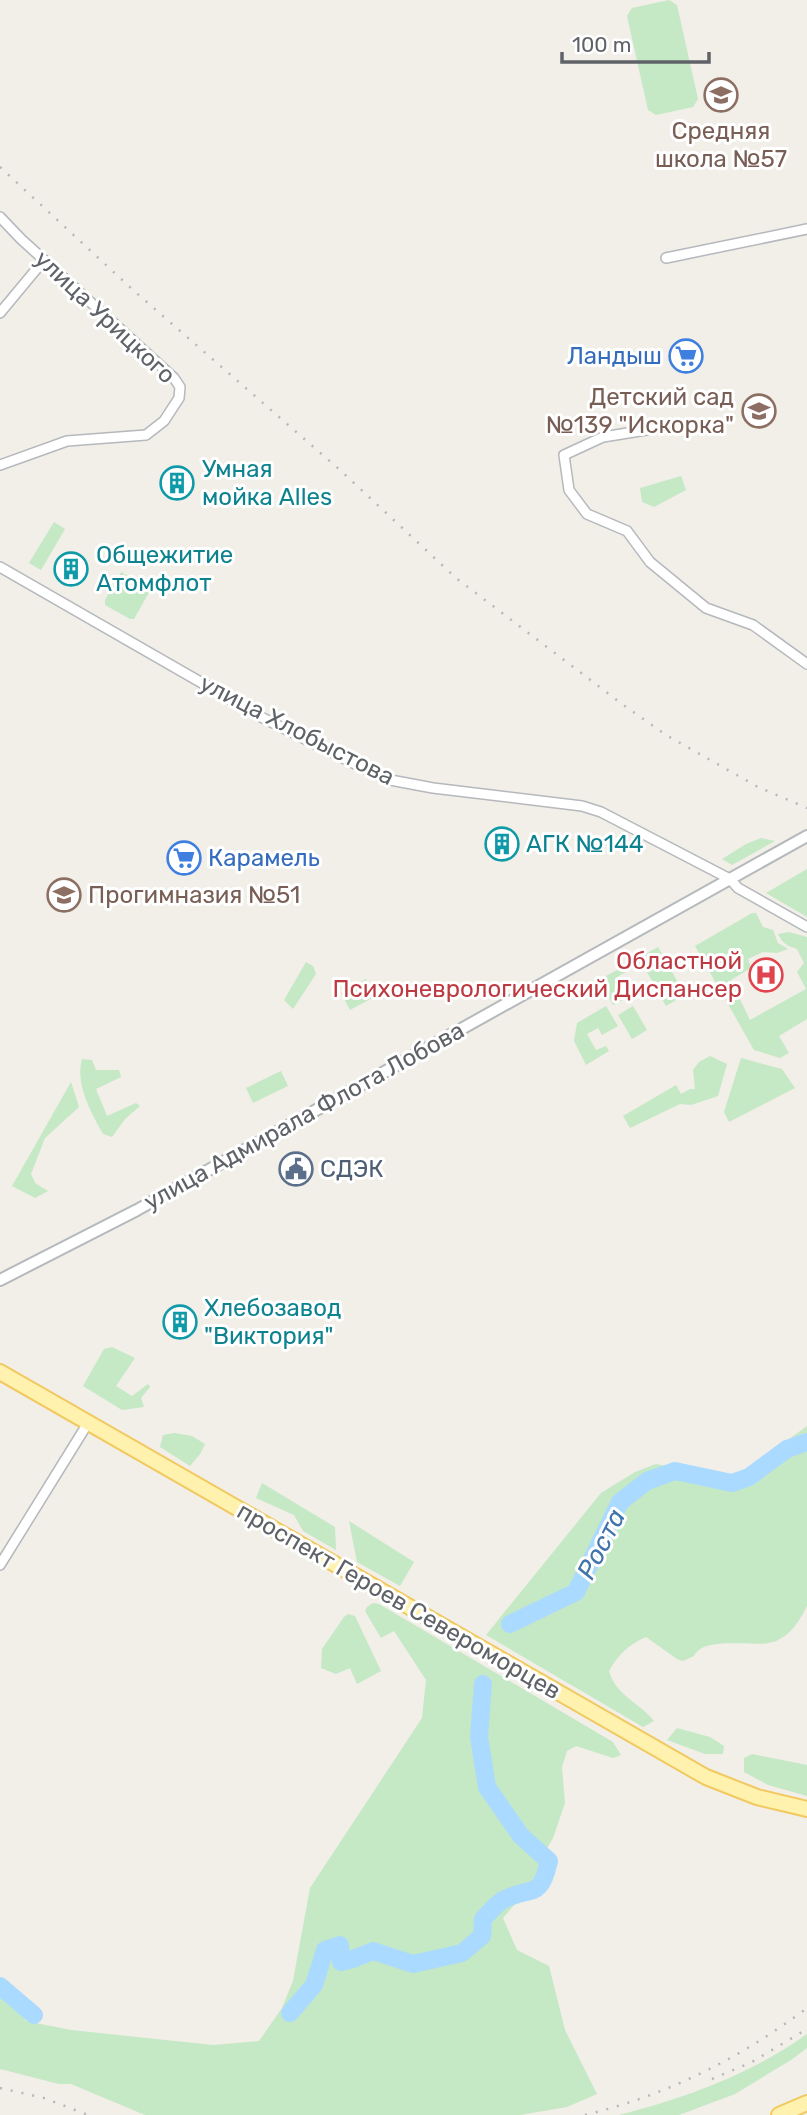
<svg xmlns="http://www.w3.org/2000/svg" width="807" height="2115" viewBox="0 0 807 2115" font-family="Rubik,sans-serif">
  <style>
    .green { fill: #c5e8c5 }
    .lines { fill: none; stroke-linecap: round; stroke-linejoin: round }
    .river { stroke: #aadaff; stroke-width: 18 }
    .minor-casing { stroke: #b5b8bc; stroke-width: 12 }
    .tertiary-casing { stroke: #b5b8bc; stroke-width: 14 }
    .primary-casing { stroke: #f2c960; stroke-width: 18 }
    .minor { stroke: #fff; stroke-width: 9 }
    .tertiary { stroke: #fff; stroke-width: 10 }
    .primary { stroke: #fff2af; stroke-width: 14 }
    .rail { stroke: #b6b7b8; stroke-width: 2.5; stroke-dasharray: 2 9; stroke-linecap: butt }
    .labels { text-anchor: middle; stroke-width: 6; stroke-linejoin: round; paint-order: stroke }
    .education-label { font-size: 24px; fill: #785e54; stroke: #fff }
    .street-label { font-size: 24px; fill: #5f6368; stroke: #fff }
    .shop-label { font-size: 24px; fill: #366cbe; stroke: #fff; text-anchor: end }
    .culture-label { font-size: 24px; fill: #0d838f; stroke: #fff; text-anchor: start }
    .health-label { font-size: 24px; fill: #be3a42; stroke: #fff; text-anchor: end }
    .service-label { font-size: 24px; fill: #4e5e75; stroke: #fff; text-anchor: start }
    .water-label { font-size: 26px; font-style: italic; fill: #4174aa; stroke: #fff }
  </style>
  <rect width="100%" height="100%" fill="#f1efe8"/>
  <g class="green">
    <polygon points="669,0 677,5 698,99 693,107 656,115 648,110 627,16 632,8"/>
    <polygon points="681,476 686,490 654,507 642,502 640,488"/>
    <polygon points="54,522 65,529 41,570 29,563"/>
    <polygon points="121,572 151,589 134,619 130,619 105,605 105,600"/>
    <polygon points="761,838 775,841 732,865 722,859 746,844"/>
    <polygon points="807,869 807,917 766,893"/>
    <path d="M752,913H756L763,927L773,930L778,943L788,949L777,953L763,952L748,959L751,968L731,980L750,1020L806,989L797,972L804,963L797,949C787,946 782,943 778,934L789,932L807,937V1019L779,1036L789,1053L780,1058L754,1050L695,946Z"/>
    <polygon points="658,947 685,995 666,1006 642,963 617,977 628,997 613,1005 599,980"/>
    <polygon points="306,962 313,966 316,974 293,1009 284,1000"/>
    <polygon points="366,979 376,996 350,1010 341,993"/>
    <polygon points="606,1006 618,1026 602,1035 598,1028 587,1034 596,1050 606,1046 609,1051 586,1065 574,1041 577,1023"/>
    <polygon points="633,1006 647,1030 632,1039 618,1015"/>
    <polygon points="710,1056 727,1064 718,1096 691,1105 680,1104 630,1128 623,1116 676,1085 681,1094 690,1089 695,1089 693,1070 699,1062"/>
    <polygon points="741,1058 782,1069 795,1088 729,1122 724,1112"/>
    <path d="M82,1059L92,1060L96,1070H119L121,1077L96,1089L107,1116L136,1103L140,1106L125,1119L112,1137L103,1134C91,1112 75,1084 82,1059Z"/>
    <polygon points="281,1071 288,1086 253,1103 246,1088"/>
    <polygon points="71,1082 79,1107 45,1138 31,1174 35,1183 48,1191 35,1198 12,1186"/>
    <polygon points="112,1347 135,1358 116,1386 132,1396 148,1384 150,1387 141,1398 144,1407 122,1410 83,1386 104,1349"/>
    <path d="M807,1426V1606C800,1620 790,1637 773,1642C754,1648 704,1635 694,1656L683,1661L677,1659L646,1637C628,1645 618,1655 609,1671C616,1696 639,1702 654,1721L643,1727L486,1635L601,1493L635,1472L656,1464L733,1480Z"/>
    <polygon points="174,1433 192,1436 205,1444 200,1454 190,1466 160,1447 163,1435"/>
    <polygon points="262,1483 335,1527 336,1550 303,1531 294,1515 256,1498"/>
    <polygon points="349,1521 414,1562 400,1586 357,1562"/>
    <polygon points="373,1603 379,1604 613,1742 621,1755 613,1758 576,1746 567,1751 562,1767 565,1803 553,1838 546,1850 541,1874 503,1918 517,1950 549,1966 565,2030 597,2094 567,2107 520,2115 145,2115 71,2084 59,2084 0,2069 0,1995 11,2000 26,2021 71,2030 213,2045 259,2041 282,2008 293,1981 310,1888 422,1718 426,1680 394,1631 381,1638 365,1611 367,1607"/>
    <polygon points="348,1614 355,1616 381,1671 357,1684 350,1668 336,1674 321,1668 322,1649 344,1617"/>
    <polygon points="677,1728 710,1737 724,1746 723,1754 705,1754 667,1740"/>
    <polygon points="752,1754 807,1765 807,1796 768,1785 744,1772 744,1758"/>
    <path d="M807,2034V2048L791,2060L735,2094L679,2115H619C685,2098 752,2074 807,2034Z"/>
  </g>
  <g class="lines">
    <g class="river">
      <polyline points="510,1624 576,1592 620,1502 647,1481 675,1471 732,1483 749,1477 787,1449 807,1442"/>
      <polyline points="0,1986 34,2015"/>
      <path d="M290,2013L314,1985L325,1950L340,1945L341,1962L353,1959L373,1951L413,1964L462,1953L482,1936L483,1919C489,1913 496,1904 503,1900C532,1885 540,1901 549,1861L521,1836L487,1787L479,1737L483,1684"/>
    </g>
    <defs>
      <g id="minor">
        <polyline points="0,217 21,239 174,378 180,387 179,398 164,421 146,435 67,441 0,465"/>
        <polyline points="666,258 807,229"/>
        <polyline points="0,313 44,260"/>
        <polyline points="677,425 603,437 564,455 569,490 587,514 627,531 650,562 706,608 753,625 807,664"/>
        <polyline points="0,567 263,718 385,779 433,788 582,806 601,812 730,879 738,888 807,927"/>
        <polyline points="0,1565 88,1423"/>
      </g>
      <polyline id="tertiary" points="0,1280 137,1210 807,836"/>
      <g id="primary">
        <polyline points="0,1372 706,1777 757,1797 807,1809"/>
        <polyline points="779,2115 807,2103"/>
      </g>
    </defs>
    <use href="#minor" class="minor-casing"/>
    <use href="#tertiary" class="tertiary-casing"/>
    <use href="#primary" class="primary-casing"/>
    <use href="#minor" class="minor"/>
    <use href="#tertiary" class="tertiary"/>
    <use href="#primary" class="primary"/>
    <g class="rail">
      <polyline points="0,167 133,290 340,470 456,578 622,704 666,735 758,787 807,808"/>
      <polyline points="712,2079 752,2062 807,2029"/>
      <polyline points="0,2088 44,2098 88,2115"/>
      <path d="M585,2115C667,2095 739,2059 807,2008"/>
    </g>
  </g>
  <defs>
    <symbol id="school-ring" viewBox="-11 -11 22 22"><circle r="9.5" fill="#fff" stroke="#8d6e63" stroke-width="1.5"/><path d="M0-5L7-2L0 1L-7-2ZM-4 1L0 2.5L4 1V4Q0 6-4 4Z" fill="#8d6e63"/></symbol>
    <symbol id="supermarket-ring" viewBox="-11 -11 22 22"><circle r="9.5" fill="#fff" stroke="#3f7fe0" stroke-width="1.5"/><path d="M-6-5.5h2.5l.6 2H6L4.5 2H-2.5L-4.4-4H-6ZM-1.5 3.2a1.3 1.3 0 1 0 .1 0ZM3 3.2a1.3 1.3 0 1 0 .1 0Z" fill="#3f7fe0"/></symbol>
    <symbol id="building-ring" viewBox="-11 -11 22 22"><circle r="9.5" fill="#fff" stroke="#0f9aa8" stroke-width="1.5"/><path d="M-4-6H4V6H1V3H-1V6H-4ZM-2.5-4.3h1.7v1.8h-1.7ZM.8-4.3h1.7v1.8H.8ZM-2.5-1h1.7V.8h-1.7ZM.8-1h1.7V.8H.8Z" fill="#0f9aa8"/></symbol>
    <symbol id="hospital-ring" viewBox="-11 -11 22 22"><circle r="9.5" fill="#fff" stroke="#e0444e" stroke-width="1.5"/><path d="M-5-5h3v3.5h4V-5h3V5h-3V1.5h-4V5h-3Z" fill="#e0444e"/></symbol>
    <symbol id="civic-ring" viewBox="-11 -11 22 22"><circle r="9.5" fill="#fff" stroke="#5c6f8a" stroke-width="1.5"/><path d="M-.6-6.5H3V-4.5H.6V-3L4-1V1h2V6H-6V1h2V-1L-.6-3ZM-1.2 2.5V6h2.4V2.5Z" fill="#5c6f8a"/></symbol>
  </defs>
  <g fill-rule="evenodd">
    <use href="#school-ring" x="702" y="76" width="38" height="38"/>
    <use href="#supermarket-ring" x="667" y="337" width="38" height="38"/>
    <use href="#school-ring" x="740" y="392" width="38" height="38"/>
    <use href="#building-ring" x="158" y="464" width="38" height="38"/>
    <use href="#building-ring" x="52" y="550" width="38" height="38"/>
    <use href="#building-ring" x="483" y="825" width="38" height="38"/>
    <use href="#supermarket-ring" x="165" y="839" width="38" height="38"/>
    <use href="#school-ring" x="45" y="876" width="38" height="38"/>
    <use href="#hospital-ring" x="747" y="956" width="38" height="38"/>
    <use href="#civic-ring" x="277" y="1150" width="38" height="38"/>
    <use href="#building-ring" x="161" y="1303" width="38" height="38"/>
  </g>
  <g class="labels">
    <g class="education-label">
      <text x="721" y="139">Средняя<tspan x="721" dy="28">школа №57</tspan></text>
      <text x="734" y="405" text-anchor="end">Детский сад<tspan x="734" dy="28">№139 "Искорка"</tspan></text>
      <text x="88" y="903" text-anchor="start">Прогимназия №51</text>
    </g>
    <g class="street-label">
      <text transform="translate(105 317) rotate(43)" y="8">улица Урицкого</text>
      <text transform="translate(297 730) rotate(27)" y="8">улица Хлобыстова</text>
      <text transform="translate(304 1116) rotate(-29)" y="8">улица Адмирала Флота Лобова</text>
      <text transform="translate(399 1601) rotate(30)" y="8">проспект Героев Североморцев</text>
    </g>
    <g class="shop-label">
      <text x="662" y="364">Ландыш</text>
      <text x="208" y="866" text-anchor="start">Карамель</text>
    </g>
    <g class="culture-label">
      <text x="202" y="477">Умная<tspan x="202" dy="28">мойка Alles</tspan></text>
      <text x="96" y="563">Общежитие<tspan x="96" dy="28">Атомфлот</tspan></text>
      <text x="526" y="852">АГК №144</text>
      <text x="204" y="1316">Хлебозавод<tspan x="204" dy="28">"Виктория"</tspan></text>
    </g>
    <g class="health-label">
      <text x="742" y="969">Областной<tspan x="742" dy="28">Психоневрологический Диспансер</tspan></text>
    </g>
    <g class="service-label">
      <text x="320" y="1177">СДЭК</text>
    </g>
    <g class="water-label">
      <text transform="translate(601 1544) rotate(-63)" y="9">Роста</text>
    </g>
  </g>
  <path d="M562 52v10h147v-10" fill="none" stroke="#5f6368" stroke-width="3.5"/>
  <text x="572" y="52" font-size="21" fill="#5f6368" stroke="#ffffff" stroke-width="5" paint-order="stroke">100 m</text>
</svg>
